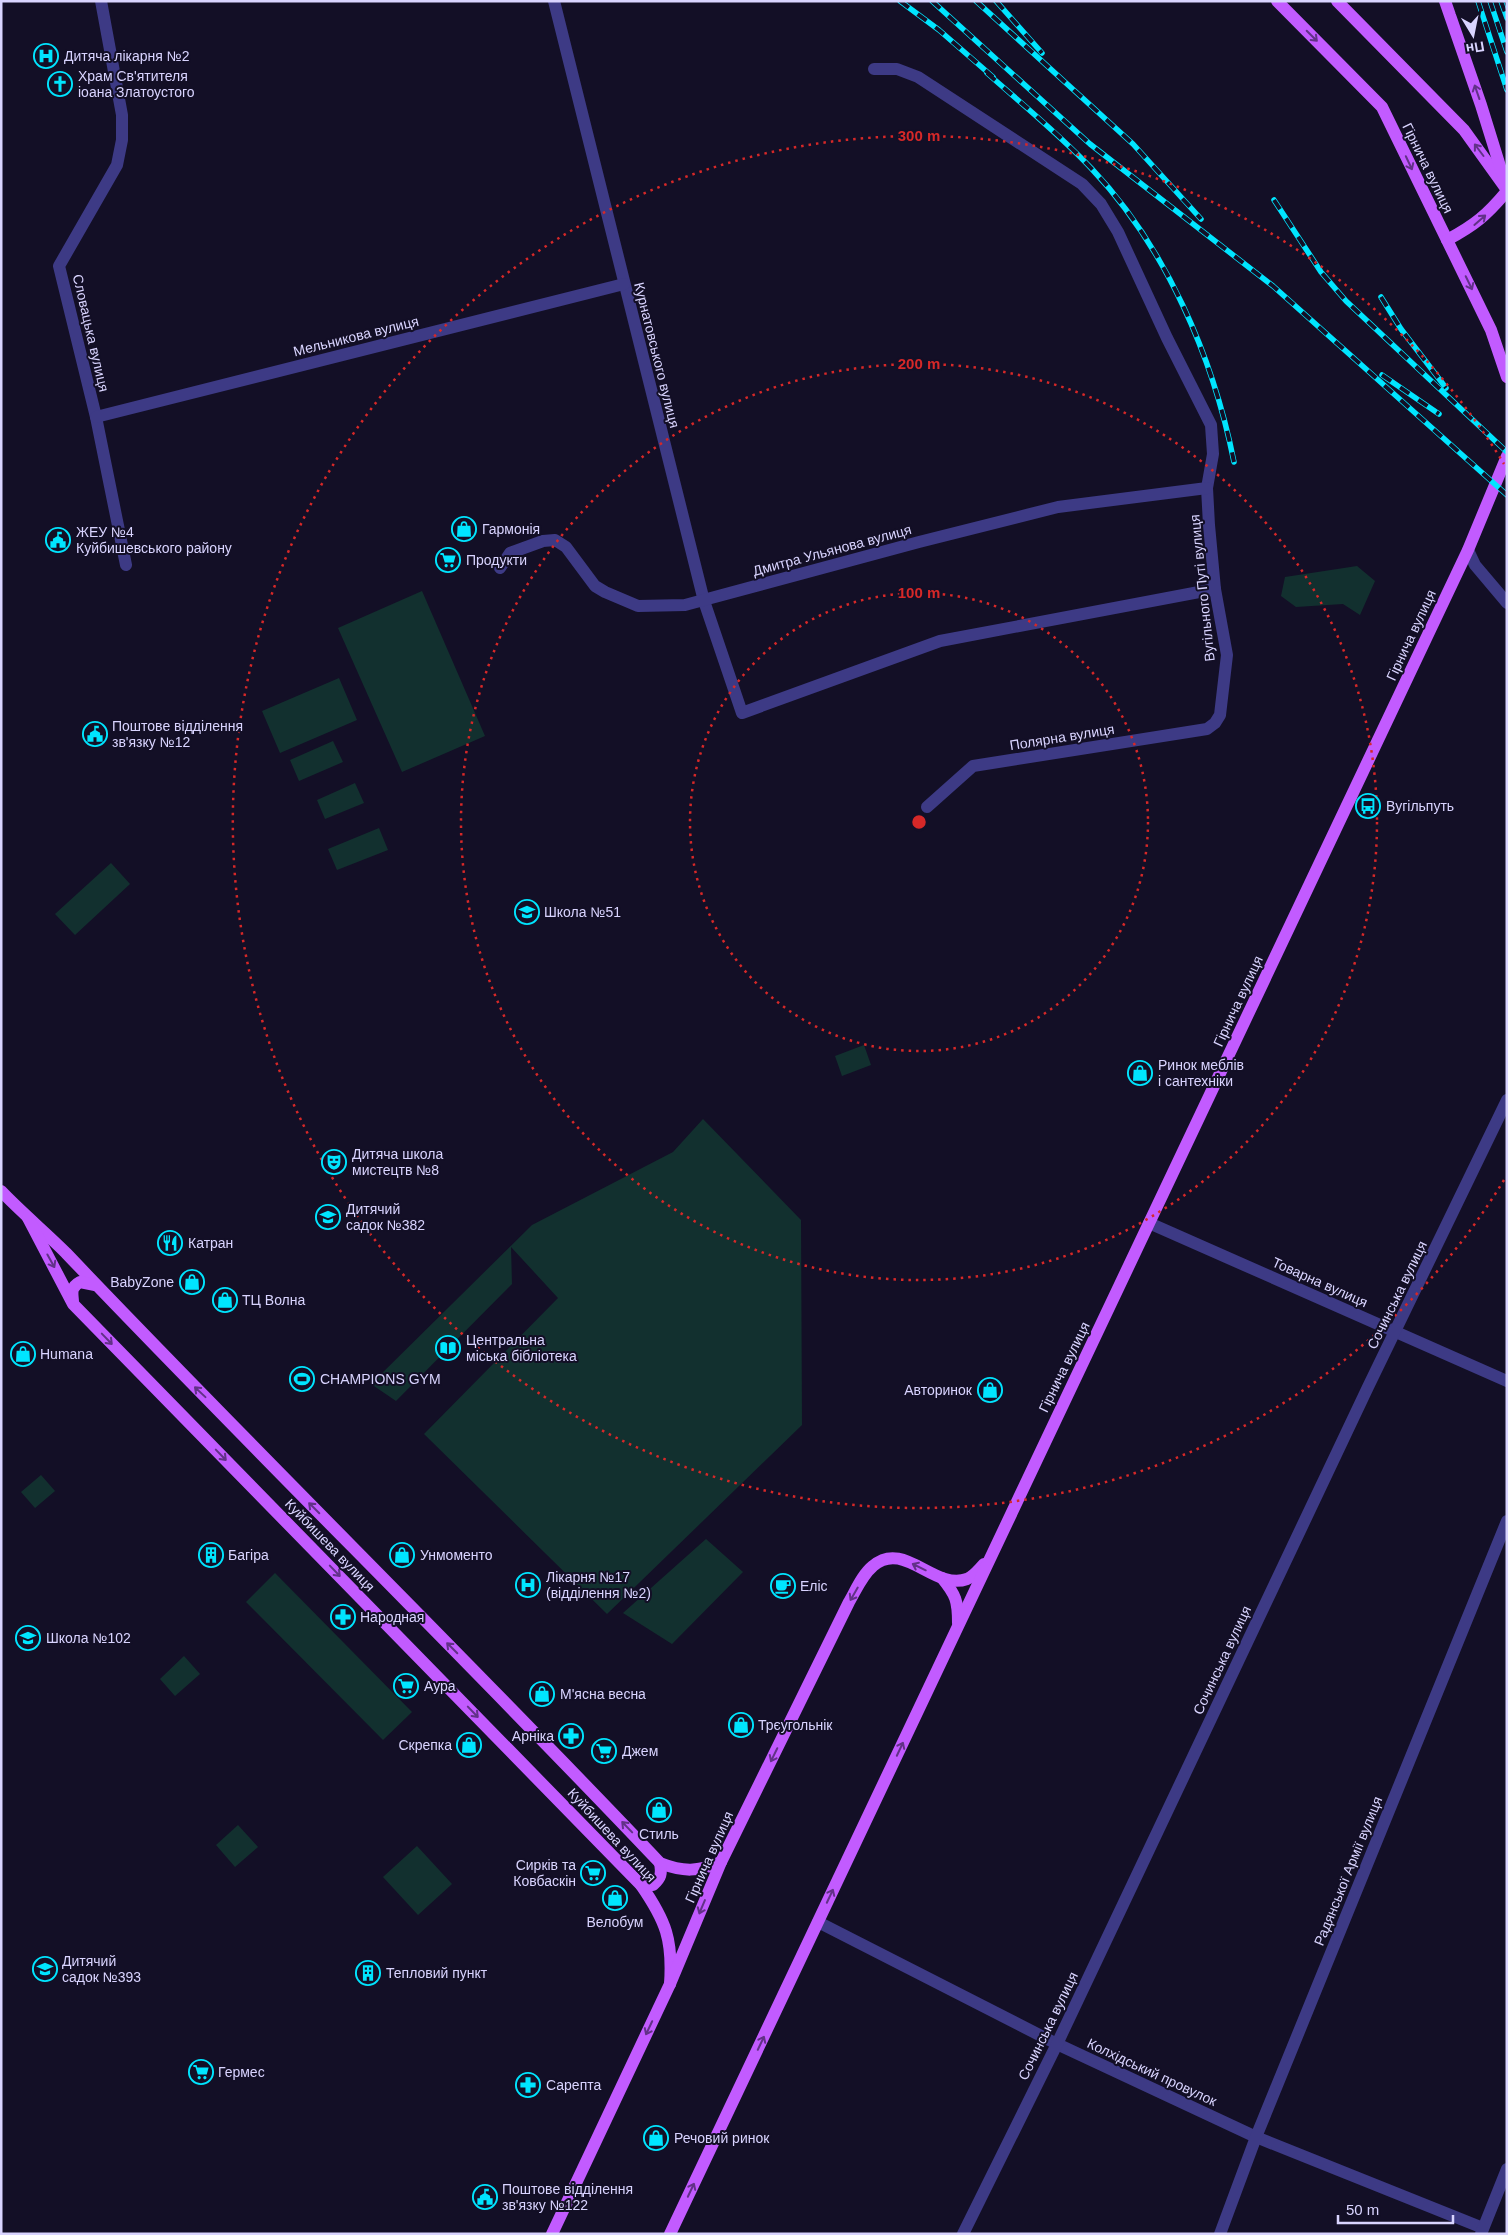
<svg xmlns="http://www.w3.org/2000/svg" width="1508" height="2235" viewBox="0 0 1508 2235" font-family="Arial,sans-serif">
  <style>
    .green { fill: #12302f }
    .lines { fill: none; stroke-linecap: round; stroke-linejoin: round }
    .minor { stroke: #3d3a85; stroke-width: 12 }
    .major { stroke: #c25bff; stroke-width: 12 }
    .rail-casing { stroke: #00e5ff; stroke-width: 5.5 }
    .rail { stroke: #130f26; stroke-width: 4; stroke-dasharray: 11; stroke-linecap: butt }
    .oneway { stroke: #623188 }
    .ring { fill: none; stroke: #d62828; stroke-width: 2.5; stroke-dasharray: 2.5 5 }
    .labels { text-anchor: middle; stroke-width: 4; stroke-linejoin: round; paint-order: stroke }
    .poi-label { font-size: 14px; fill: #d9d4ff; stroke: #130f26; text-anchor: start }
    .street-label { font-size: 14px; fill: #d9d4ff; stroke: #130f26 }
    .centre { fill: #d62828; stroke: #130f26; stroke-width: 2.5 }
    .ring-label { font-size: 15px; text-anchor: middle; font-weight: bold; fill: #d62828; stroke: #130f26; stroke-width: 4; stroke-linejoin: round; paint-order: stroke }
  </style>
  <rect width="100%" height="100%" fill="#130f26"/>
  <g class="green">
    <polygon points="1357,566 1375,581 1360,615 1343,604 1296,607 1281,596 1285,577"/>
    <polygon points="422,591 485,736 402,772 338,628"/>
    <polygon points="339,678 357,720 280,753 262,711"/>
    <polygon points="333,741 343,762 299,781 290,760"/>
    <polygon points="355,783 364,803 325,819 317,800"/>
    <polygon points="379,828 388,850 337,870 328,849"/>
    <polygon points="111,863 130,884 75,935 55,914"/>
    <polygon points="864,1045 871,1065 842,1076 835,1056"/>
    <polygon points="703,1119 801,1220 802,1425 607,1614 424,1434 558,1298 511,1247 512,1284 396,1401 371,1384 532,1225 673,1152"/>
    <polygon points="41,1475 55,1491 35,1508 21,1492"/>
    <polygon points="706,1539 743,1572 672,1644 623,1613"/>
    <polygon points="275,1573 412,1712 383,1740 246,1602"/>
    <polygon points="184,1656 200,1674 175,1696 160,1679"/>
    <polygon points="238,1825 258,1847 235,1867 216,1845"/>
    <polygon points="417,1846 452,1884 418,1915 383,1877"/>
  </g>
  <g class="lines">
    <g class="minor">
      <polyline points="101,1 122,115 122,140 117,165 59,266 96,417 126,565"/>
      <polyline points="554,1 704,601 742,713 940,641 1215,589"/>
      <polyline points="874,69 897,69 918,77 1082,184 1101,204 1118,232 1167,338 1211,425 1213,454 1207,488 1209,525 1215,589 1227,655 1220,715 1215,723 1207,729 973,766 927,807"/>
      <polyline points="96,417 624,284"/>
      <polyline points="1468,550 1475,565 1507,603"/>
      <polyline points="500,568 510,553 543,541 555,540 566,547 595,586 605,592 638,606 685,605 919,542 1058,507 1207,488"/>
      <polyline points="1149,1223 1507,1381"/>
      <polyline points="818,1922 1057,2044 1256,2137 1483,2228"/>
      <polyline points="963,2234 1057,2044 1368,1387 1507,1100"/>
      <polyline points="1220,2234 1256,2137 1507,1521"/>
      <polyline points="1481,2234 1507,2169"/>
    </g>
    <g class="major">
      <polyline points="1277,1 1382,107 1491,330 1507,377"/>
      <polyline points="1337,1 1464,130 1507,190"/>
      <polyline points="1445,1 1481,105 1504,179"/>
      <path d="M1447,240C1475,225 1487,215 1507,191"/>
      <path d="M1,1191C22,1213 45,1232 66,1253C262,1459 465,1657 660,1863C683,1872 698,1872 721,1862"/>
      <path d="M28,1218L73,1304L641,1885C666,1921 673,1940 670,1984"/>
      <path d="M73,1301C72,1292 71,1287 80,1282L95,1285"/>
      <path d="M942,1578C956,1595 958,1601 958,1623"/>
      <path d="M641,1885H653C661,1878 662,1874 660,1863"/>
      <path d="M552,2234L670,1984L721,1862L849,1602C856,1590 862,1575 873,1566C904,1539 934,1591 967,1579C974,1576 979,1569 984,1564"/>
      <polyline points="670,2234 1468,550 1507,456"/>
    </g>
    <defs>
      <g id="rail">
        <polyline points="900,1 939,30 993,77"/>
        <polyline points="932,1 1090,144 1273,286 1507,495"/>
        <polyline points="976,1 1133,144 1201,219"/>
        <polyline points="996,1 1042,53"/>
        <polyline points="1478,1 1507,90"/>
        <polyline points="1490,1 1507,52"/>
        <polyline points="1501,1 1507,18"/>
        <path d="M987,73C1022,104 1059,134 1091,168C1166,247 1213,357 1234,462"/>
        <polyline points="1274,200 1321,272 1346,301 1507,452"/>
        <polyline points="1381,297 1401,329 1446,388"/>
        <polyline points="1382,375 1439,414"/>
      </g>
    </defs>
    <use href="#rail" class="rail-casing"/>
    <use href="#rail" class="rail"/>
  </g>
  <defs><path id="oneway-shaft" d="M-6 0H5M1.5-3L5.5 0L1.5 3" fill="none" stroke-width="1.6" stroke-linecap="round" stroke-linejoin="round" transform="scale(1.25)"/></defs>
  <g class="oneway">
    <use href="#oneway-shaft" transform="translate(1312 36) rotate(45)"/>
    <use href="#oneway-shaft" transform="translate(1477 92) rotate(-109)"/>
    <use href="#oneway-shaft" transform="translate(1479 150) rotate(-127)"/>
    <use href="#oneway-shaft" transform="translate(1409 163) rotate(65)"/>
    <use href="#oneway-shaft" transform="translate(1480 220) rotate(-41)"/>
    <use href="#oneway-shaft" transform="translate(1469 283) rotate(64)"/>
    <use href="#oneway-shaft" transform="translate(51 1261) rotate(61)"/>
    <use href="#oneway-shaft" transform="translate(107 1339) rotate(46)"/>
    <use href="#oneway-shaft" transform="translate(200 1392) rotate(-137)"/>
    <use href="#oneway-shaft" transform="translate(221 1455) rotate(46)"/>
    <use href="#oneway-shaft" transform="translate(314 1508) rotate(-135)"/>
    <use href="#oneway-shaft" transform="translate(919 1567) rotate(-154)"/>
    <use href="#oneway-shaft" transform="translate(335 1571) rotate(46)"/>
    <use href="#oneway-shaft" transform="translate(854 1594) rotate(120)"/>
    <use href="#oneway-shaft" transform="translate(452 1648) rotate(-135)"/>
    <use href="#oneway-shaft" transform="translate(473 1712) rotate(46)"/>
    <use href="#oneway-shaft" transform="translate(900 1749) rotate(-65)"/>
    <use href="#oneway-shaft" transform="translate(774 1755) rotate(116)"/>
    <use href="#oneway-shaft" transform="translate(627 1827) rotate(-134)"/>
    <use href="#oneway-shaft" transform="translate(830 1896) rotate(-65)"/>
    <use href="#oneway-shaft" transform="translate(702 1907) rotate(113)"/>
    <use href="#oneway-shaft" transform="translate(649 2028) rotate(115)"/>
    <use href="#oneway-shaft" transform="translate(761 2043) rotate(-65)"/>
    <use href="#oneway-shaft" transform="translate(691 2190) rotate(-65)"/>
  </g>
  <g class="ring">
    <circle cx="919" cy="822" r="229"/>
    <circle cx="919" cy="822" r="458"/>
    <path d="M1504 1180A686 686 0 1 1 1504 464"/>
  </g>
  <defs>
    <symbol id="hospital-ring" viewBox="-11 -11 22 22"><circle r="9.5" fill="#130f26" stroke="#00e5ff" stroke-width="1.5"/><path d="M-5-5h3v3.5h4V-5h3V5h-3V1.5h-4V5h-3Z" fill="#00e5ff"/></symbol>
    <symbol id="church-ring" viewBox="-11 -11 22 22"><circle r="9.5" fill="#130f26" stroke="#00e5ff" stroke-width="1.5"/><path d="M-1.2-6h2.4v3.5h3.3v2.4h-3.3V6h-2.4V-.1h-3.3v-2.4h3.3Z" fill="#00e5ff"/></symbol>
    <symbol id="shop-ring" viewBox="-11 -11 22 22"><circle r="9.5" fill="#130f26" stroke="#00e5ff" stroke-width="1.5"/><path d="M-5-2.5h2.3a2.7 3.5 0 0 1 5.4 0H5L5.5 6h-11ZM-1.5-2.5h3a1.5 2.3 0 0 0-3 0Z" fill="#00e5ff"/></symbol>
    <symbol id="civic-ring" viewBox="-11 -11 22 22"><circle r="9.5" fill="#130f26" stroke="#00e5ff" stroke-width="1.5"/><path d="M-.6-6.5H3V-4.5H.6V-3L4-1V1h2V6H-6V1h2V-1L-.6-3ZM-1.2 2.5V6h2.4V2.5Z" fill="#00e5ff"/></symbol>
    <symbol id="supermarket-ring" viewBox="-11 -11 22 22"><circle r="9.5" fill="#130f26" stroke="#00e5ff" stroke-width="1.5"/><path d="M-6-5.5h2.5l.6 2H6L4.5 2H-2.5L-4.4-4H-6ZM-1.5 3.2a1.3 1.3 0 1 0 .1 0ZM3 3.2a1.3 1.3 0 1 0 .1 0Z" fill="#00e5ff"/></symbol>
    <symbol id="bus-ring" viewBox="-11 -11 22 22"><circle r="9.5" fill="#130f26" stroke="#00e5ff" stroke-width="1.5"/><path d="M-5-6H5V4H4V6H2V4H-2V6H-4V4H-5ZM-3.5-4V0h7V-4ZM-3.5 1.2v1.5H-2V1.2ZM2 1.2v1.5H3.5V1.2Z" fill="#00e5ff"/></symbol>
    <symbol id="school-ring" viewBox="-11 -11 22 22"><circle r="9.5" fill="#130f26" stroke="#00e5ff" stroke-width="1.5"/><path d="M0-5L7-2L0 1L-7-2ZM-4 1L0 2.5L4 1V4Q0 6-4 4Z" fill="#00e5ff"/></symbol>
    <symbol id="theatre-ring" viewBox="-11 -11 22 22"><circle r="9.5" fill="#130f26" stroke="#00e5ff" stroke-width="1.5"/><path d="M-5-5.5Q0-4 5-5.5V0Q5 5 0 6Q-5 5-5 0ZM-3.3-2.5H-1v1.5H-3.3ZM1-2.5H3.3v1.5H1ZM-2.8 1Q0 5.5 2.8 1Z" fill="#00e5ff"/></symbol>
    <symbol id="restaurant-ring" viewBox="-11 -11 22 22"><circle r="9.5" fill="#130f26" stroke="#00e5ff" stroke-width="1.5"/><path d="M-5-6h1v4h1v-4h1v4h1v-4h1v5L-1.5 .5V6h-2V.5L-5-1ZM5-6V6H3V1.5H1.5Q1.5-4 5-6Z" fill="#00e5ff"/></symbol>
    <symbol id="library-ring" viewBox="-11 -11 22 22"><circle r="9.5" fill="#130f26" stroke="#00e5ff" stroke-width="1.5"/><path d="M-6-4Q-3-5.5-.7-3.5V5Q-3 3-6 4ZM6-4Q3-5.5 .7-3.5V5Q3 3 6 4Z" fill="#00e5ff"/></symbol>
    <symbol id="stadium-ring" viewBox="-11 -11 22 22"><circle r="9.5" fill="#130f26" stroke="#00e5ff" stroke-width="1.5"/><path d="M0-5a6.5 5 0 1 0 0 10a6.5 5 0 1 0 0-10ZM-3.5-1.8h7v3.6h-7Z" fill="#00e5ff"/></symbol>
    <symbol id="building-ring" viewBox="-11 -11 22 22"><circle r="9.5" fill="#130f26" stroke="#00e5ff" stroke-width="1.5"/><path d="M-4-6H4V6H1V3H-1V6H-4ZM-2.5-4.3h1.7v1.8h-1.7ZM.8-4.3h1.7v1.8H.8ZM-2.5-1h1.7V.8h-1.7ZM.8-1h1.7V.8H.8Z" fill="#00e5ff"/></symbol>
    <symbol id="cafe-ring" viewBox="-11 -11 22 22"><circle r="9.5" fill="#130f26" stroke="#00e5ff" stroke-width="1.5"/><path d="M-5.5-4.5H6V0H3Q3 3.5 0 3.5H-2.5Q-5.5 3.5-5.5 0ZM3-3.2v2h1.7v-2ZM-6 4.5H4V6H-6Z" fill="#00e5ff"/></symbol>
    <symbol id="pharmacy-ring" viewBox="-11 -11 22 22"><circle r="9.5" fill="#130f26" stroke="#00e5ff" stroke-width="1.5"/><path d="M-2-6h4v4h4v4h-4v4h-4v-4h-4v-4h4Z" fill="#00e5ff"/></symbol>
  </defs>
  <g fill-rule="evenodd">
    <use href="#hospital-ring" x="32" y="42" width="28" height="28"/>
    <use href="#church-ring" x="46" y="70" width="28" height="28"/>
    <use href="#shop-ring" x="450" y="515" width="28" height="28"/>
    <use href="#civic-ring" x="44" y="526" width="28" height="28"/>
    <use href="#supermarket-ring" x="434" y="546" width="28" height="28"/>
    <use href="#civic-ring" x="81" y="720" width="28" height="28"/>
    <use href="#bus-ring" x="1354" y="792" width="28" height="28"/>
    <use href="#school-ring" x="513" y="898" width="28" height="28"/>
    <use href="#shop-ring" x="1126" y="1059" width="28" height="28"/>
    <use href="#theatre-ring" x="320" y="1148" width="28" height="28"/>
    <use href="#school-ring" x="314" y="1203" width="28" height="28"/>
    <use href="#restaurant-ring" x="156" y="1229" width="28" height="28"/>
    <use href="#shop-ring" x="178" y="1268" width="28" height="28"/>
    <use href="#shop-ring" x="211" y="1286" width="28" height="28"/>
    <use href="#library-ring" x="434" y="1334" width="28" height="28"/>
    <use href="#shop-ring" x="9" y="1340" width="28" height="28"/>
    <use href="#stadium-ring" x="288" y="1365" width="28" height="28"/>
    <use href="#shop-ring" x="976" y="1376" width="28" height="28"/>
    <use href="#building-ring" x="197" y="1541" width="28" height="28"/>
    <use href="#shop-ring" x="388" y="1541" width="28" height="28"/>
    <use href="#hospital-ring" x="514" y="1571" width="28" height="28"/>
    <use href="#cafe-ring" x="769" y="1572" width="28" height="28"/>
    <use href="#pharmacy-ring" x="329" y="1603" width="28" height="28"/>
    <use href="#school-ring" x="14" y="1624" width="28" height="28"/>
    <use href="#supermarket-ring" x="392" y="1672" width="28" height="28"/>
    <use href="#shop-ring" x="528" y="1680" width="28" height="28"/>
    <use href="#shop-ring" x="727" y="1711" width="28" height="28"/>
    <use href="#pharmacy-ring" x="557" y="1722" width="28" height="28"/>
    <use href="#shop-ring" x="455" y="1731" width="28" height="28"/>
    <use href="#supermarket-ring" x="590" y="1737" width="28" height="28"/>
    <use href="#shop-ring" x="645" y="1796" width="28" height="28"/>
    <use href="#supermarket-ring" x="579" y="1859" width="28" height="28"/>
    <use href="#shop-ring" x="601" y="1884" width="28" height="28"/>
    <use href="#school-ring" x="31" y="1955" width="28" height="28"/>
    <use href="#building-ring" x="354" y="1959" width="28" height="28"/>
    <use href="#supermarket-ring" x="187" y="2058" width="28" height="28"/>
    <use href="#pharmacy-ring" x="514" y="2071" width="28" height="28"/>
    <use href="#shop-ring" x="642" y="2124" width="28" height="28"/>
    <use href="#civic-ring" x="471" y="2183" width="28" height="28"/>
  </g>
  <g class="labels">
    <g class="poi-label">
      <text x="64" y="61">Дитяча лікарня №2</text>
      <text x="78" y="81">Храм Св'ятителя<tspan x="78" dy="16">іоана Златоустого</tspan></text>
      <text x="482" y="534">Гармонія</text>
      <text x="76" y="537">ЖЕУ №4<tspan x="76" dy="16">Куйбишевського району</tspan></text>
      <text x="466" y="565">Продукти</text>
      <text x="112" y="731">Поштове відділення<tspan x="112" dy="16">зв'язку №12</tspan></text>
      <text x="1386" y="811">Вугільпуть</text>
      <text x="544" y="917">Школа №51</text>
      <text x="1158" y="1070">Ринок меблів<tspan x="1158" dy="16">і сантехніки</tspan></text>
      <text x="352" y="1159">Дитяча школа<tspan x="352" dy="16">мистецтв №8</tspan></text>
      <text x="346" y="1214">Дитячий<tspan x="346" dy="16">садок №382</tspan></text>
      <text x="188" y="1248">Катран</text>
      <text x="174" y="1287" text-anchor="end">BabyZone</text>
      <text x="242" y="1305">ТЦ Волна</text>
      <text x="466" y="1345">Центральна<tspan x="466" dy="16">міська бібліотека</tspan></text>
      <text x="40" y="1359">Humana</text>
      <text x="320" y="1384">CHAMPIONS GYM</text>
      <text x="972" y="1395" text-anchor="end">Авторинок</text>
      <text x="228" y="1560">Багіра</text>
      <text x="420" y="1560">Унмоменто</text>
      <text x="546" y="1582">Лікарня №17<tspan x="546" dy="16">(відділення №2)</tspan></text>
      <text x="800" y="1591">Еліс</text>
      <text x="360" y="1622">Народная</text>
      <text x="46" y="1643">Школа №102</text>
      <text x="424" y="1691">Аура</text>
      <text x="560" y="1699">М'ясна весна</text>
      <text x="758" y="1730">Трєугольнік</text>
      <text x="554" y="1741" text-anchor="end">Арніка</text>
      <text x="452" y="1750" text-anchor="end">Скрепка</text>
      <text x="622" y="1756">Джем</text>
      <text x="659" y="1839" text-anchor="middle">Стиль</text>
      <text x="576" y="1870" text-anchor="end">Сирків та<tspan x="576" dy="16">Ковбаскін</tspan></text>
      <text x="615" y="1927" text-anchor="middle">Велобум</text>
      <text x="62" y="1966">Дитячий<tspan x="62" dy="16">садок №393</tspan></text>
      <text x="386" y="1978">Тепловий пункт</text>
      <text x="218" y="2077">Гермес</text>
      <text x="546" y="2090">Сарепта</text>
      <text x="674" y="2143">Речовий ринок</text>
      <text x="502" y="2194">Поштове відділення<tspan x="502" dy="16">зв'язку №122</tspan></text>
    </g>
    <g class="street-label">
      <text transform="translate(1428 168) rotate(64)" y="5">Гірнича вулиця</text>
      <text transform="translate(91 333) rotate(77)" y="5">Словацька вулиця</text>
      <text transform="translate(356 336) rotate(-14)" y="5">Мельникова вулиця</text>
      <text transform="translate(657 355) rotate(76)" y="5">Курнатовського вулиця</text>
      <text transform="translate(832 550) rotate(-15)" y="5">Дмитра Ульянова вулиця</text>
      <text transform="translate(1202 588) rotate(-96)" y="5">Вугільного Путі вулиця</text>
      <text transform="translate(1411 635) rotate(-65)" y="5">Гірнича вулиця</text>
      <text transform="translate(1062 737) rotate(-9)" y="5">Полярна вулиця</text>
      <text transform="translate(1238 1001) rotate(-65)" y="5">Гірнича вулиця</text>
      <text transform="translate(1320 1282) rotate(24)" y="5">Товарна вулиця</text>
      <text transform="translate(1397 1295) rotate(-64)" y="5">Сочинська вулиця</text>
      <text transform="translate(1064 1367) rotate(-64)" y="5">Гірнича вулиця</text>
      <text transform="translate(330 1545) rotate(46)" y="5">Куйбишева вулиця</text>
      <text transform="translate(1222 1660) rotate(-65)" y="5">Сочинська вулиця</text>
      <text transform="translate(612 1835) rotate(47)" y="5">Куйбишева вулиця</text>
      <text transform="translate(709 1857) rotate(-66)" y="5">Гірнича вулиця</text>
      <text transform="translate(1348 1871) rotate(-68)" y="5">Радянської Армії вулиця</text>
      <text transform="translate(1048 2026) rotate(-64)" y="5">Сочинська вулиця</text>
      <text transform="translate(1152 2072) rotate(25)" y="5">Колхідський провулок</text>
    </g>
  </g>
  <circle cx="919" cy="822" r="8" class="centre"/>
  <g class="ring-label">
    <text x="919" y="141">300 m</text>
    <text x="919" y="369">200 m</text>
    <text x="919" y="598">100 m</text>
  </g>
  <rect width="1508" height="2235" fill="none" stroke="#d9d4ff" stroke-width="5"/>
  <g transform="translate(1473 35) rotate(170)" stroke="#130f26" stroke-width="4" paint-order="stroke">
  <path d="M0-4L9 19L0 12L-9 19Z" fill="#d9d4ff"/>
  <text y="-8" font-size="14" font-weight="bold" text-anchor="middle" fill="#d9d4ff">Пн</text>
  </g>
  <path d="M1338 2215v8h115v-8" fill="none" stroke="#d9d4ff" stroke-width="2.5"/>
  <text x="1346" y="2215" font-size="15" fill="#d9d4ff" stroke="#130f26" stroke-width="4" paint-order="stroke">50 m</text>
</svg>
